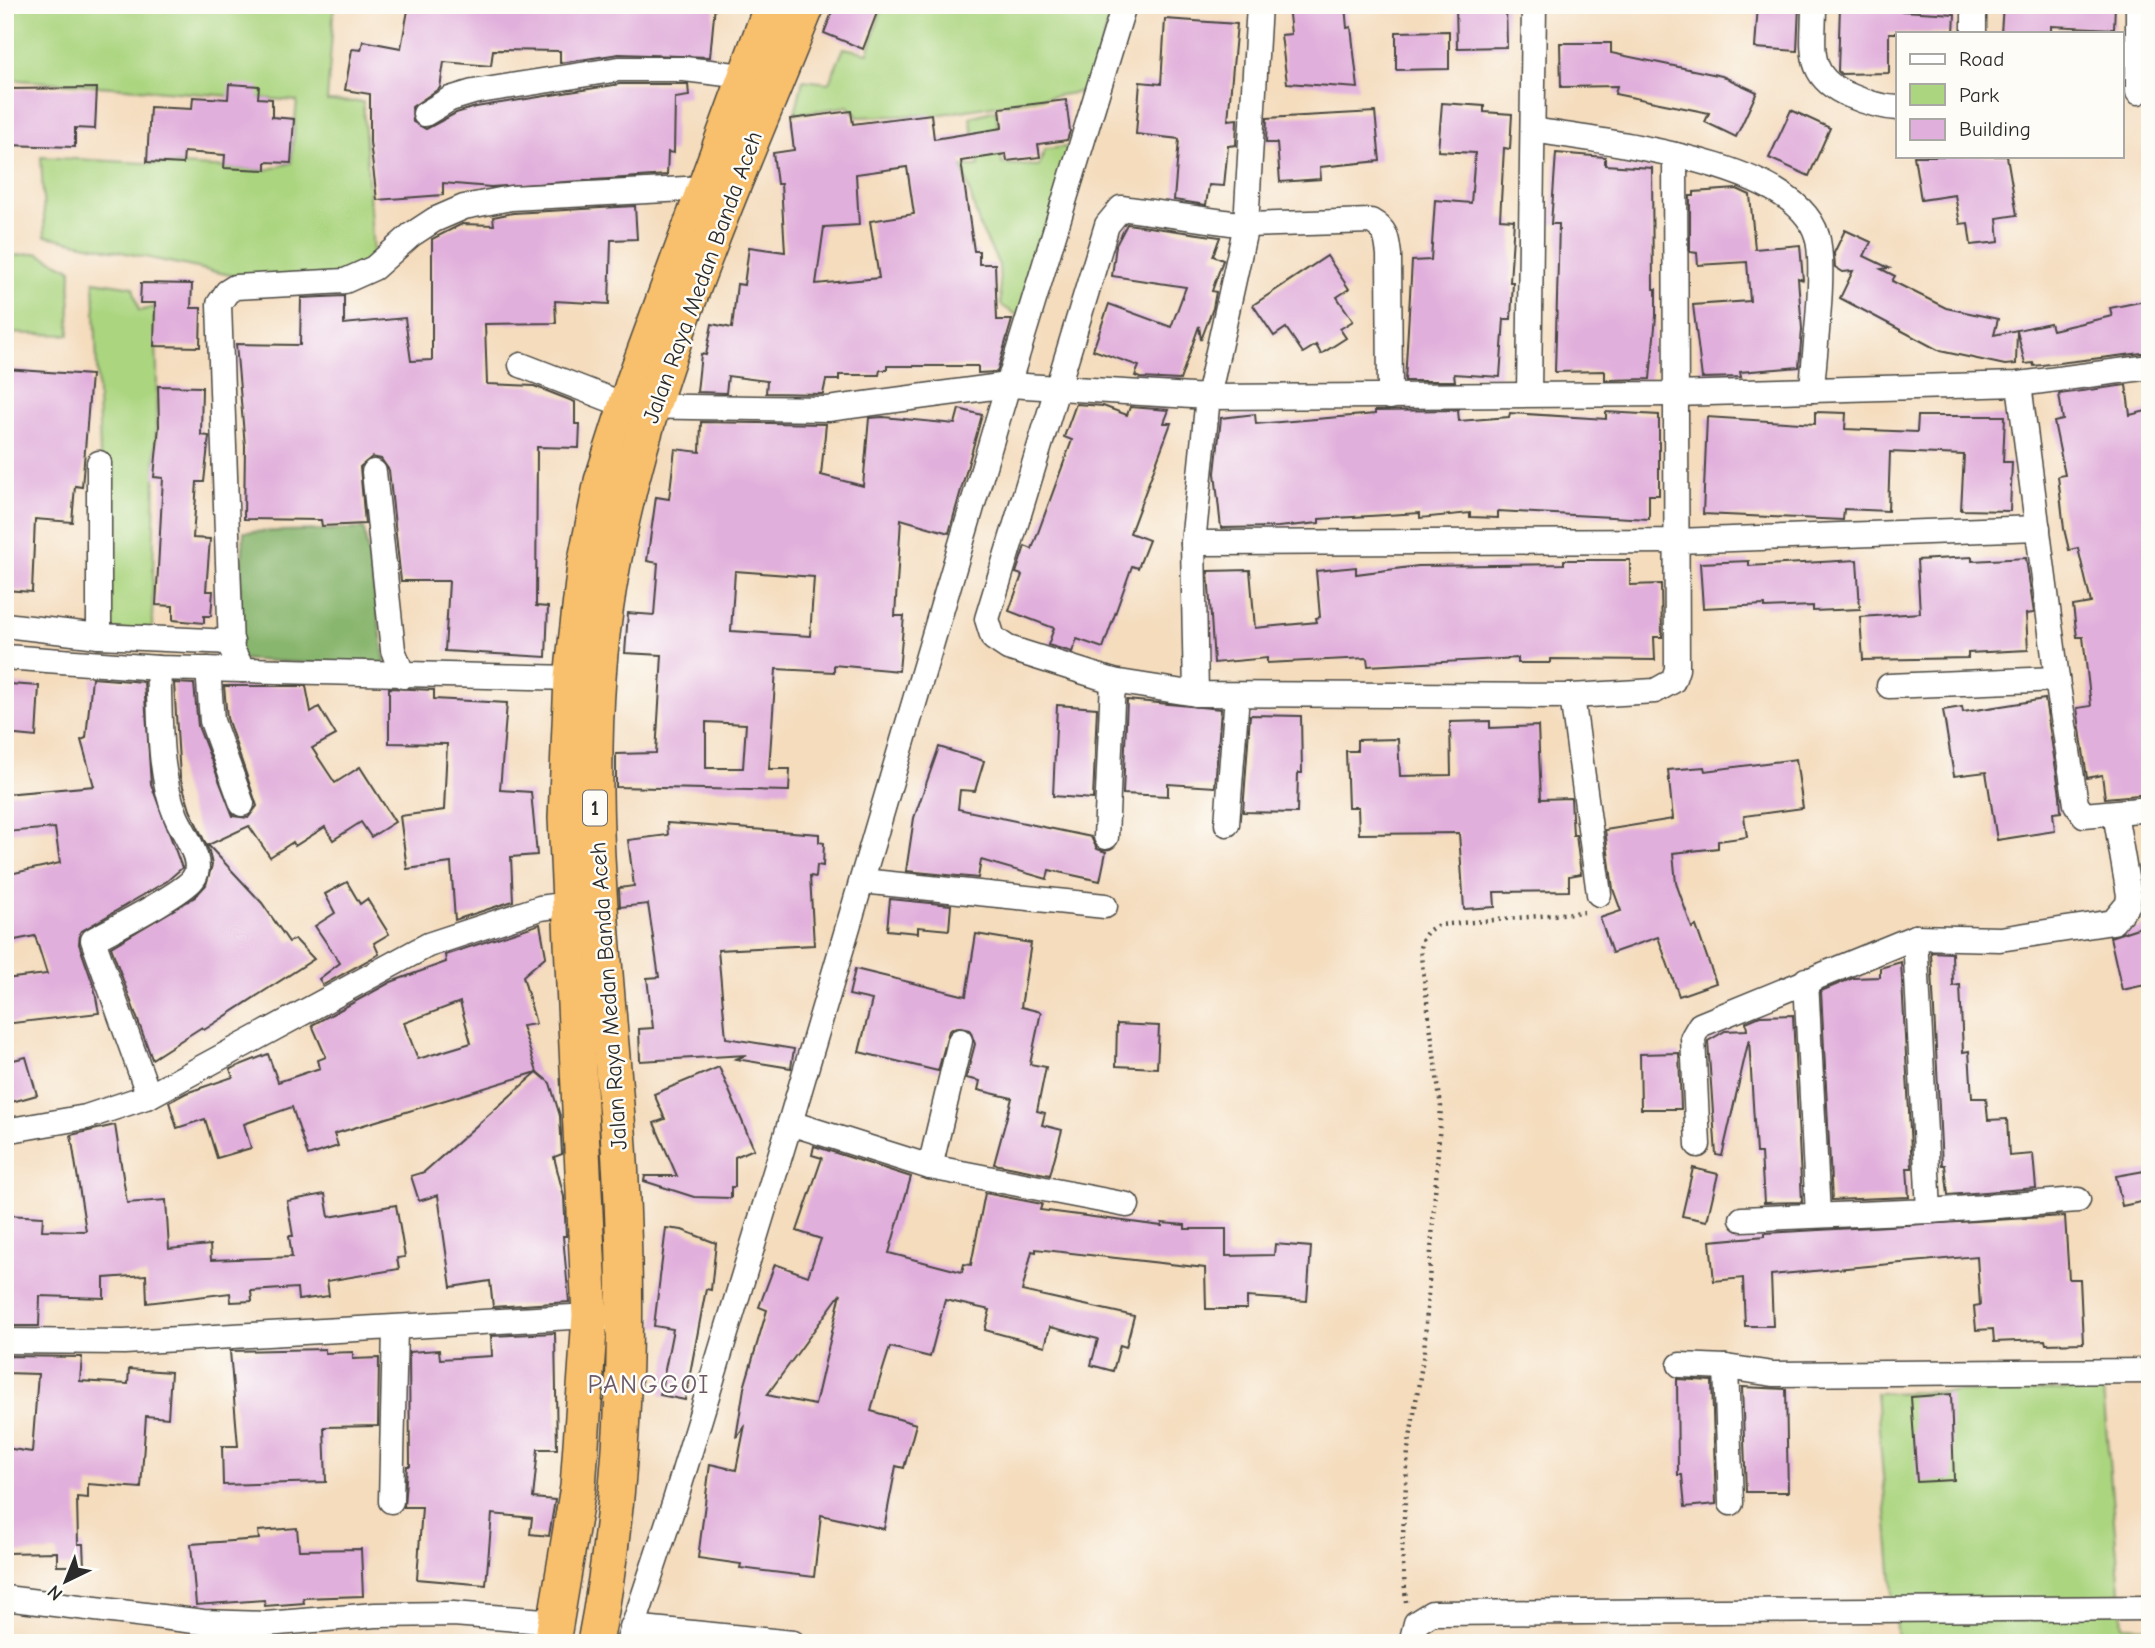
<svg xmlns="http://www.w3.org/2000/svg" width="2155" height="1648" viewBox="0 0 2155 1648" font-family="'Comic Neue',sans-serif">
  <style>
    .green { fill: #acd580; stroke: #6c8056; stroke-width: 2 }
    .forest { fill: #89b66e; stroke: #5a704c; stroke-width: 2 }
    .building { fill: #e1afdb; fill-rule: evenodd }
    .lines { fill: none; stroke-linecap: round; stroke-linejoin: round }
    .minor-casing { stroke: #494641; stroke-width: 27 }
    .highway-casing { stroke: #494641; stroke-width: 38 }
    .path { stroke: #494641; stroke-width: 4.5; stroke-dasharray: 2 5; stroke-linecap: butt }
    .minor { stroke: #fff; stroke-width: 24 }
    .highway { stroke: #f8bf6c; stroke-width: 35 }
    .labels { text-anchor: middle; stroke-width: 5; stroke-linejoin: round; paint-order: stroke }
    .shield { fill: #fdfcf7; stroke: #6a6a68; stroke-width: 2 }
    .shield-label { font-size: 21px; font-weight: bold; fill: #2b2b2b }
    .street-label { font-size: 23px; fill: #2b2b2b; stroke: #fdfcf7 }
    .quarter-label { font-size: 26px; letter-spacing: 2px; fill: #6b5969; stroke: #fdfcf7 }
  </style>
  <rect width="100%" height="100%" fill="#fdfcf7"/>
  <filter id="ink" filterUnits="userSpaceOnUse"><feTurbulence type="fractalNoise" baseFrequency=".0143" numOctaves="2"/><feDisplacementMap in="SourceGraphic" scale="14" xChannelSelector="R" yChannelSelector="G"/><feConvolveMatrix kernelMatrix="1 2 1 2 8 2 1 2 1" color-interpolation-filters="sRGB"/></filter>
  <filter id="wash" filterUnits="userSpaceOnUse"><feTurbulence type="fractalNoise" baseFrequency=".00686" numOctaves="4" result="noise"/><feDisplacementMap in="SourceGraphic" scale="28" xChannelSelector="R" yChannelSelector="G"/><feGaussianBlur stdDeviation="1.57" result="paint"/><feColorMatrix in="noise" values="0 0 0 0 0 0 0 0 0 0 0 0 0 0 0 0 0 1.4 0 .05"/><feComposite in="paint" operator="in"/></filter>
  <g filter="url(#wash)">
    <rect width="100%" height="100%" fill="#f4dcbd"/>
    <g class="green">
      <polygon points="5,5 334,5 327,101 363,102 374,268 278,285 45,236 41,157 266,170 291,163 297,101 5,79"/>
      <polygon points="883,5 1115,5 1085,91 936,115 858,117 848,106 795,114 803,80 829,83 844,48 868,53"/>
      <polygon points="996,110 1002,164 1039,166 1045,149 1076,146 1023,319 1001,305 999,265 980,227 962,166 979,166 970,117"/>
      <polygon points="37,253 71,269 69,335 5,333 5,257"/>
      <polygon points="94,281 133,287 139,311 155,307 157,372 152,631 106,630"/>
      <polygon points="2103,1390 2123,1626 2150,1627 2150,1643 1897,1643 1876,1393"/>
    </g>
    <polygon class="forest" points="364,529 386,667 236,659 244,532"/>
    <g id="blocks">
      <g class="building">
        <polygon points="409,5 715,5 710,57 619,54 560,63 560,51 493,50 491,66 444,62 440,88 412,107 413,122 426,129 456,113 476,107 620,84 688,84 689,96 675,98 674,153 668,152 667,175 491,187 443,183 443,195 377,200 370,142 370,94 345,90 352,49 361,50 363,41 401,48"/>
        <polygon points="835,5 880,5 863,49 824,33"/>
        <polygon points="1288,5 1345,5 1347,28 1351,27 1358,88 1287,83 1281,35 1291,34"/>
        <polygon points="1456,5 1506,5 1507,47 1457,48"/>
        <polygon points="1758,5 1799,5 1797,51 1755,48"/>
        <polygon points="1840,5 1885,5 1885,10 1955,14 1954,33 1889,33 1889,73 1841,74 1838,71"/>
        <polygon points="2003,5 2115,5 2114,29 2051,26 2051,33 2001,33"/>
        <polygon points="1165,19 1237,24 1228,120 1237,119 1236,145 1228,146 1224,186 1209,185 1206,205 1174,200 1179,139 1136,134 1140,82 1161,84"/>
        <polygon points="1449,31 1449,69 1396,70 1396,32"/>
        <polygon points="1560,43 1611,43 1611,53 1722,76 1757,92 1736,137 1705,122 1709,113 1615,94 1617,86 1561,87"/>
        <polygon points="229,84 259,86 258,98 272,99 272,117 294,119 291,163 266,162 266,170 224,168 225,155 184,152 183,164 147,162 150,107 192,109 193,97 228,99"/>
        <polygon points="97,88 95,129 75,128 75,147 5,145 5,89"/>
        <path d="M1066,100L1070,131L1067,140L1038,144L1040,157L1007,161L1006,154L961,161L974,251H979V264H995L997,320H1012L997,372L978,373V366H887V370H880L879,375H839V380H826L823,394L766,393L767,381L728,376L726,393L697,392L701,354L706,355L712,324L732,328L737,284L744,285L749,247L785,252L781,184H777L773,153L794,150L790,119L851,111L853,124L931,114L934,139L1002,128L1000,108ZM907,167L914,214L870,221L879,278L816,284L824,227L859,225L856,174Z"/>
        <polygon points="1442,103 1484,106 1484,112 1512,114 1510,149 1504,148 1500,219 1514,220 1510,282 1513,282 1511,319 1504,319 1500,377 1454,374 1455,381 1405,381 1412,261 1431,260 1435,200 1471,203 1475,153 1438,151"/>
        <polygon points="1791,110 1830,128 1809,176 1769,158"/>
        <polygon points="1375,112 1380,161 1320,167 1321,179 1280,182 1277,143 1266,143 1267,118"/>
        <polygon points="1556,153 1605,157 1605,165 1652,168 1653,289 1656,289 1656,316 1650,379 1605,380 1605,371 1555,372 1559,224 1551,224"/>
        <polygon points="1914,156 2007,156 2017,215 1997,218 1999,242 1971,245 1968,223 1960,224 1955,195 1921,200"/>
        <polygon points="1737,189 1750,195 1755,249 1800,245 1803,280 1798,278 1802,329 1799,367 1740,372 1741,377 1702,378 1693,305 1750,301 1747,262 1698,265 1697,253 1690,252 1690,196 1694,196 1694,192"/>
        <polygon points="635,206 637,239 611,240 609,304 555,301 556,323 485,324 487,384 534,386 575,402 575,424 580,424 579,448 537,447 536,606 548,607 546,657 445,651 449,581 401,581 389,470 381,459 372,457 360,467 365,524 322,526 321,520 244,519 245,446 236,344 300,345 301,298 344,296 344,324 405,318 411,361 432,360 432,239 462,224 494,225 493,217 513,213"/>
        <polygon points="1127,224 1220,237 1213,256 1223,260 1212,291 1216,292 1213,308 1201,340 1199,326 1180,380 1140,378 1135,376 1139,366 1093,350 1109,304 1171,327 1186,287 1112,276 1116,245"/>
        <polygon points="1845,230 1871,242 1864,256 1889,268 1881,269 1895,276 1892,281 1946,308 1998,319 1994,335 2050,323 2052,330 2112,316 2110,308 2150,300 2150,352 2034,366 2033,363 2025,364 2017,331 2016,364 2005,365 1940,351 1840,298 1853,271 1843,272 1835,267 1834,253"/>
        <polygon points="1327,256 1349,289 1337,297 1353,321 1340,329 1346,338 1321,354 1316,345 1303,353 1286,328 1274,336 1253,305"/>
        <polygon points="141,283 192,284 191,308 201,308 200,347 154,346 155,303 140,303"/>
        <polygon points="5,369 91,375 82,487 75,486 72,522 35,519 32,592 5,590"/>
        <polygon points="2126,385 2130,415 2150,410 2150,794 2105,798 2102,775 2087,778 2077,708 2091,706 2083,637 2077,637 2073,606 2091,603 2078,548 2069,550 2064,529 2058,476 2065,475 2054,422 2063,420 2059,394"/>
        <polygon points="158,386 202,387 201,435 209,436 204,482 197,482 193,538 210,539 206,591 213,591 211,616 204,616 204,623 173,620 173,606 156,605 163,478 154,477 159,426"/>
        <polygon points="1076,404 1103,406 1127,415 1130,407 1169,410 1164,423 1171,423 1130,533 1149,540 1138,568 1132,566 1103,648 1077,639 1072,652 1048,645 1054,628 1009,611 1022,575 1016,573 1025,546 1032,549 1072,440 1064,437"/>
        <path d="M959,409L982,415L949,533L901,519L895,616H904L899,671L834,665V672L776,669L769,769H790L789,791L616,787V754L656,753L662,655L625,653L628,613L654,615L658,563L647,561L656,497L669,499L675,449L700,452L701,422L826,424L821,475L863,486L869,418L883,417L955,424ZM735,571L814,577L810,636L731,631ZM706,722L746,724L743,768H706Z"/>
        <polygon points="1458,410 1459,421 1509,417 1510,413 1606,419 1606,412 1659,415 1659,495 1649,495 1649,519 1498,511 1498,518 1470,517 1470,513 1420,518 1420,513 1319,519 1319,523 1278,527 1221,528 1215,473 1221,418 1255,414 1256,424 1375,414 1375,411"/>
        <polygon points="1815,412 1846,413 1845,429 1917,432 1918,416 2005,416 2003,462 2012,462 2010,511 1961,510 1964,455 1890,452 1888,511 1844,509 1843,520 1703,514 1707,417 1815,424"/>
        <polygon points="1972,557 1972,561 2026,558 2034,613 2026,614 2028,650 1968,653 1968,658 1863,660 1860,617 1920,613 1917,560"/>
        <polygon points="1564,560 1630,560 1630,585 1661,584 1662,637 1654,637 1655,660 1550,659 1550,663 1518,663 1518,658 1368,666 1367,658 1267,663 1267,658 1214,663 1208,571 1250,570 1255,628 1317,622 1316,618 1320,617 1316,571 1356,567 1356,574 1418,566 1564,564"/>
        <polygon points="1857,560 1860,609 1813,611 1813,606 1765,608 1765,605 1703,608 1700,563 1749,561 1749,566"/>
        <polygon points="92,678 144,682 151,784 182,868 167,881 80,932 79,944 94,987 99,1013 5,1024 5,979 47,974 35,936 5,942 5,875 60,863 55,828 5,832 5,794 94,786 81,740 86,738"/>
        <polygon points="174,683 194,684 198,726 233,816 248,818 257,806 227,718 224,686 306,686 311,712 319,707 336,735 312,748 335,783 360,767 395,822 371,837 361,822 333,840 325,827 295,846 293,842 270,857 249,826 208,845 262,903 289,942 295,939 314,959 204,1030 202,1027 152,1059 111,947 195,897 206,885 212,865 209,851 190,810 180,777"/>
        <polygon points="9,684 39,686 36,737 6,734"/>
        <polygon points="389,688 434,690 434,699 507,703 500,790 531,792 537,855 511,857 513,901 455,920 451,863 407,869 400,816 444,810 447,744 389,743"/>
        <polygon points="2045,699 2060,795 2061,812 2053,813 2055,831 1997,840 1986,772 1954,776 1943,710 1962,707 1963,712"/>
        <polygon points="1127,700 1221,709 1215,787 1168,784 1168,796 1123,794"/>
        <polygon points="1057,705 1097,708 1093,799 1053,796"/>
        <polygon points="1250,715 1301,716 1302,773 1298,773 1297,813 1243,812"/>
        <polygon points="1490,721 1490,728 1538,726 1541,799 1571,798 1573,835 1576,835 1581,874 1569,876 1569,891 1494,892 1495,907 1464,909 1459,833 1359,834 1358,807 1348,807 1346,751 1357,751 1357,740 1398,739 1400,776 1451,775 1450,722"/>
        <polygon points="939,747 984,761 975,791 960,790 958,809 1091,837 1097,849 1106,852 1100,881 1049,870 1047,879 981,860 978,878 906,871 914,818"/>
        <polygon points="1796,759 1803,808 1744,816 1747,837 1718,841 1718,848 1673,853 1676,883 1692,928 1696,926 1716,983 1679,996 1658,937 1612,953 1600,918 1621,911 1613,889 1605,830 1673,819 1668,770 1704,767 1705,771"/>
        <polygon points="667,823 819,834 819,842 824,843 823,866 817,865 816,877 810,876 814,945 718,950 726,1038 794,1049 791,1068 736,1059 747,1055 640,1061 639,1029 653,1028 647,978 659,977 648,904 620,907 619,888 634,886 628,840 668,835"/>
        <polygon points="347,882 360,904 367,899 389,934 374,943 379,954 323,985 319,979 340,963 315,926 335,913 325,894"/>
        <polygon points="890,899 951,905 949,930 918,927 918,933 887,930"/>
        <path d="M540,924L546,956L523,976L536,1024L522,1026L537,1072L334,1134L338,1146L308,1156L292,1107L244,1124L251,1148L217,1158L205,1119L177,1128L169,1102L186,1093L233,1077L230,1069L268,1054L278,1082L320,1068L318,1060L326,1057L312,1025L391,982L446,962L445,955ZM460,1002L471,1043L418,1059L404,1023Z"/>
        <polygon points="2150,924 2150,984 2122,990 2110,937"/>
        <polygon points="976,934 1031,943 1021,1007 1041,1012 1030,1064 1046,1067 1037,1111 1045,1113 1042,1125 1062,1130 1050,1175 994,1164 1012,1098 978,1090 980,1081 966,1078 975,1044 970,1030 956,1027 949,1031 938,1071 859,1052 872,1000 849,995 855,969 966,996"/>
        <polygon points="1931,952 1952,953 1953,986 1960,985 1963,1052 1969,1051 1972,1098 1986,1098 1988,1120 2007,1119 2009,1156 2033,1154 2036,1188 1948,1195 1945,1165 1942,1165"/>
        <polygon points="1901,962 1912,1168 1907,1168 1909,1197 1832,1200 1821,991 1853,978 1880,977 1880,968"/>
        <polygon points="1793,1015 1802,1202 1764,1203 1761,1153 1756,1153 1749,1039 1722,1156 1716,1155 1708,1041 1725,1031 1747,1030 1746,1022 1760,1016"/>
        <polygon points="1117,1024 1159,1026 1157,1068 1116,1066"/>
        <polygon points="1679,1053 1681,1109 1641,1109 1640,1054"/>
        <polygon points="26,1057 37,1095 5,1104 5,1062"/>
        <polygon points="719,1067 754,1149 735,1157 735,1187 731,1187 731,1198 694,1197 644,1181 645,1176 677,1176 654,1123 665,1119 654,1094"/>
        <polygon points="537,1072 550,1083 560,1116 562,1154 554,1157 564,1197 566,1236 563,1236 569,1302 493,1307 490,1281 451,1287 438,1195 419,1201 411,1176 424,1172"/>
        <polygon points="115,1125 127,1203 166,1200 169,1249 210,1245 211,1260 292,1257 289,1236 293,1236 287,1201 325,1194 329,1217 396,1205 405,1257 397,1258 399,1269 327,1281 329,1296 298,1300 297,1288 251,1291 252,1301 231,1302 230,1293 147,1303 146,1275 104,1278 104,1298 40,1296 39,1326 5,1326 7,1215 43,1217 42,1230 86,1231 71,1135"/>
        <path d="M814,1146L911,1177L889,1253L962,1272L964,1264L971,1265L985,1193L1042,1204L1040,1210L1162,1226V1223L1185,1225V1229H1226V1256L1274,1255L1275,1244L1311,1247L1307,1301L1247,1297V1309H1206L1205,1268L1036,1249V1252L1032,1251L1022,1291L1134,1316L1126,1347L1120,1345L1113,1371L1091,1365L1098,1339L1050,1327L1045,1346L985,1330L990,1310L945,1300L930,1357L890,1347L878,1385L871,1411L916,1424L904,1468L896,1466L884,1529L821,1515L814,1577L740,1568L741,1564L698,1558L710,1464L736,1470L745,1425L736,1438L744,1388L767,1310L759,1307L775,1264L808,1276L821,1239L797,1231L822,1158L812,1155ZM841,1293L815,1405L767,1395Z"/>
        <polygon points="1693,1168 1718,1174 1707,1221 1682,1216"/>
        <polygon points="2150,1170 2150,1200 2122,1206 2116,1176"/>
        <polygon points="2065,1216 2069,1279 2080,1279 2083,1343 2046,1344 2045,1340 1994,1342 1993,1329 1976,1330 1974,1306 1980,1305 1977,1256 1771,1275 1773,1326 1745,1326 1743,1278 1714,1281 1710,1241 1765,1236 1765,1233"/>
        <polygon points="666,1228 682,1230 716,1243 711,1290 706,1289 685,1400 660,1395 673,1329 654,1326"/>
        <polygon points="555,1333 557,1449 538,1449 533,1498 555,1500 549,1536 530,1534 532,1518 492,1514 486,1585 417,1579 422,1507 404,1507 407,1466 410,1466 409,1352 439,1350 440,1359 492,1356 491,1336"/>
        <polygon points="325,1349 325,1353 353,1352 353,1359 379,1358 378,1426 324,1427 326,1482 223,1485 222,1446 238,1446 230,1351"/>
        <polygon points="5,1356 82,1357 80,1381 128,1384 129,1369 171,1372 168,1418 146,1416 141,1488 88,1484 88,1498 77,1497 78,1544 83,1544 84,1566 57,1566 57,1552 5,1553 5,1448 32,1452 38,1374 5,1373"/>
        <polygon points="1677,1379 1712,1381 1716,1504 1685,1507 1682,1475 1678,1475"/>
        <polygon points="1742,1387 1786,1389 1788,1492 1746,1492"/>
        <polygon points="1951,1394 1954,1480 1917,1482 1911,1397"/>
        <polygon points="297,1528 299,1550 361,1549 363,1596 303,1598 304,1603 265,1606 264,1600 196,1605 191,1544 259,1539 258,1531"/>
      </g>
    </g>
  </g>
  <g filter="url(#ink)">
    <use href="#blocks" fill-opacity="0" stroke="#494641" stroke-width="2"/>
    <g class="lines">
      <defs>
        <g id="minor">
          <polyline points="1259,5 1246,225 1208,397 1193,543 1196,694 1572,696 1655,691 1673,681 1677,669 1675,155"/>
          <path d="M1814,5C1814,49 1804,77 1851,96C1867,103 1880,107 1898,108"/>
          <polyline points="2138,5 2138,92"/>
          <polyline points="1974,33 1974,5"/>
          <polyline points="425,114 450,99 473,92 619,69 684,69 744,76"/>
          <path d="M1534,130C1601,142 1795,160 1817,236C1826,267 1814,354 1812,390"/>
          <polyline points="521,365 627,406 828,409 1008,385 1208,397 1674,394 2019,384 2150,367"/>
          <polyline points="2019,384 2057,679 2076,804 2084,815 2150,809"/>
          <polyline points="1529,393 1534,5"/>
          <polyline points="374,472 393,650 403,676"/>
          <polyline points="1193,543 1676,541 2038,528"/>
          <polyline points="5,625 99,636 232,642"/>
          <polyline points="99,636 99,463"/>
          <polyline points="5,657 158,668 572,678"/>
          <polyline points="208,669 212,721 242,804"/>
          <polyline points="243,670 231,648 219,304 227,292 235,287 345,281 374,268 411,235 434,220 464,207 511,198 705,188"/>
          <polyline points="1889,686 2057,679"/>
          <path d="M1196,694L1113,681L1008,648L993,638L987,619L1107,225L1121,208L1246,225L1371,221C1387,230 1387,239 1389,255L1390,397"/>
          <polyline points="1572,696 1599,894"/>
          <polyline points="1227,824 1237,695"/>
          <polyline points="1106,837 1113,681"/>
          <polyline points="862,881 1105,906"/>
          <polyline points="1806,980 1818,1215"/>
          <path d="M149,1096L93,940C113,929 182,894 193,879C206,862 183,833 176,816C157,770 161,716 158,668"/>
          <polyline points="790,1123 930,1167 1127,1205"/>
          <polyline points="5,1131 86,1117 149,1096 428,945 540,908 570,904"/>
          <polyline points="1698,1145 1693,1037 1700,1025 1915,937 2000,939 2113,922 2128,904 2129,895 2115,813"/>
          <polyline points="930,1167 960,1041"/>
          <polyline points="1929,1211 2078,1200"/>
          <polyline points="1742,1219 1929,1211 1915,937"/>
          <polyline points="5,1341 124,1342 590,1316 606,1318"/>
          <polyline points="1680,1365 1726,1367 1773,1374 2150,1371"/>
          <polyline points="1726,1367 1731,1503"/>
          <polyline points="391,1501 395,1329"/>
          <polyline points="5,1598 203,1622 266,1624 375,1615 453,1614 557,1622"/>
          <polyline points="632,1627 793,1643"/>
          <polyline points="628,1643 674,1504 790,1123 1008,385 1124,5"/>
          <polyline points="1411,1643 1416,1623 1432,1613 2150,1608"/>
        </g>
        <g id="highway">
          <polyline points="552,1643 578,1487 590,1316 566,818 572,678 585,565 602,481 634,381 772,5"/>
          <path d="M595,1643C628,1475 630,1301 618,1131C607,981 587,828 598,677C615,441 720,222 807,5"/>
        </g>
      </defs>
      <use href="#minor" class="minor-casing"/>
      <use href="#highway" class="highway-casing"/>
      <path class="path" d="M1406,1602L1402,1552L1408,1450L1424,1352L1441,1107L1420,949C1422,936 1427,930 1439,925L1584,912"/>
      <use href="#minor" class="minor"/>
      <use href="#highway" class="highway"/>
    </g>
  </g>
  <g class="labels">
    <rect class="shield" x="583" y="790.5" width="24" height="35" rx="5"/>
    <g class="shield-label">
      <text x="595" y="815">1</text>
    </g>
    <g class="street-label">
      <text transform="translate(702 277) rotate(-70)" y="8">Jalan Raya Medan Banda Aceh</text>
      <text transform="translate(608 996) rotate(-94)" y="8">Jalan Raya Medan Banda Aceh</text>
    </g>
    <g class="quarter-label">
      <text x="649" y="1393">PANGGOI</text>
    </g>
  </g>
  <rect width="2155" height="1648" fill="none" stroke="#fdfcf7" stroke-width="28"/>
  <rect x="1896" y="32" width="228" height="126" fill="#fdfcf7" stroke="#a9a8a5" stroke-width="2"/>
  <rect x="1910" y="54" width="35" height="10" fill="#ffffff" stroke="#a9a8a5" stroke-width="2"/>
  <text x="1959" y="66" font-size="21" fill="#2b2b2b">Road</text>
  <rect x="1910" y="84" width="35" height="21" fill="#acd580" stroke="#a9a8a5" stroke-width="2"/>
  <text x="1959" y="102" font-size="21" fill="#2b2b2b">Park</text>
  <rect x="1910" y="119" width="35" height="21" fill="#e1afdb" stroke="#a9a8a5" stroke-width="2"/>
  <text x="1959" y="136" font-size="21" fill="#2b2b2b">Building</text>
  <g transform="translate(66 1581) rotate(223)" stroke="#fdfcf7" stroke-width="5" paint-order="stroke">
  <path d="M0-5L12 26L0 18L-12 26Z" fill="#2b2b2b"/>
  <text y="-10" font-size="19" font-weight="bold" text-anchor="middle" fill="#2b2b2b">N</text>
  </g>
</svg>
